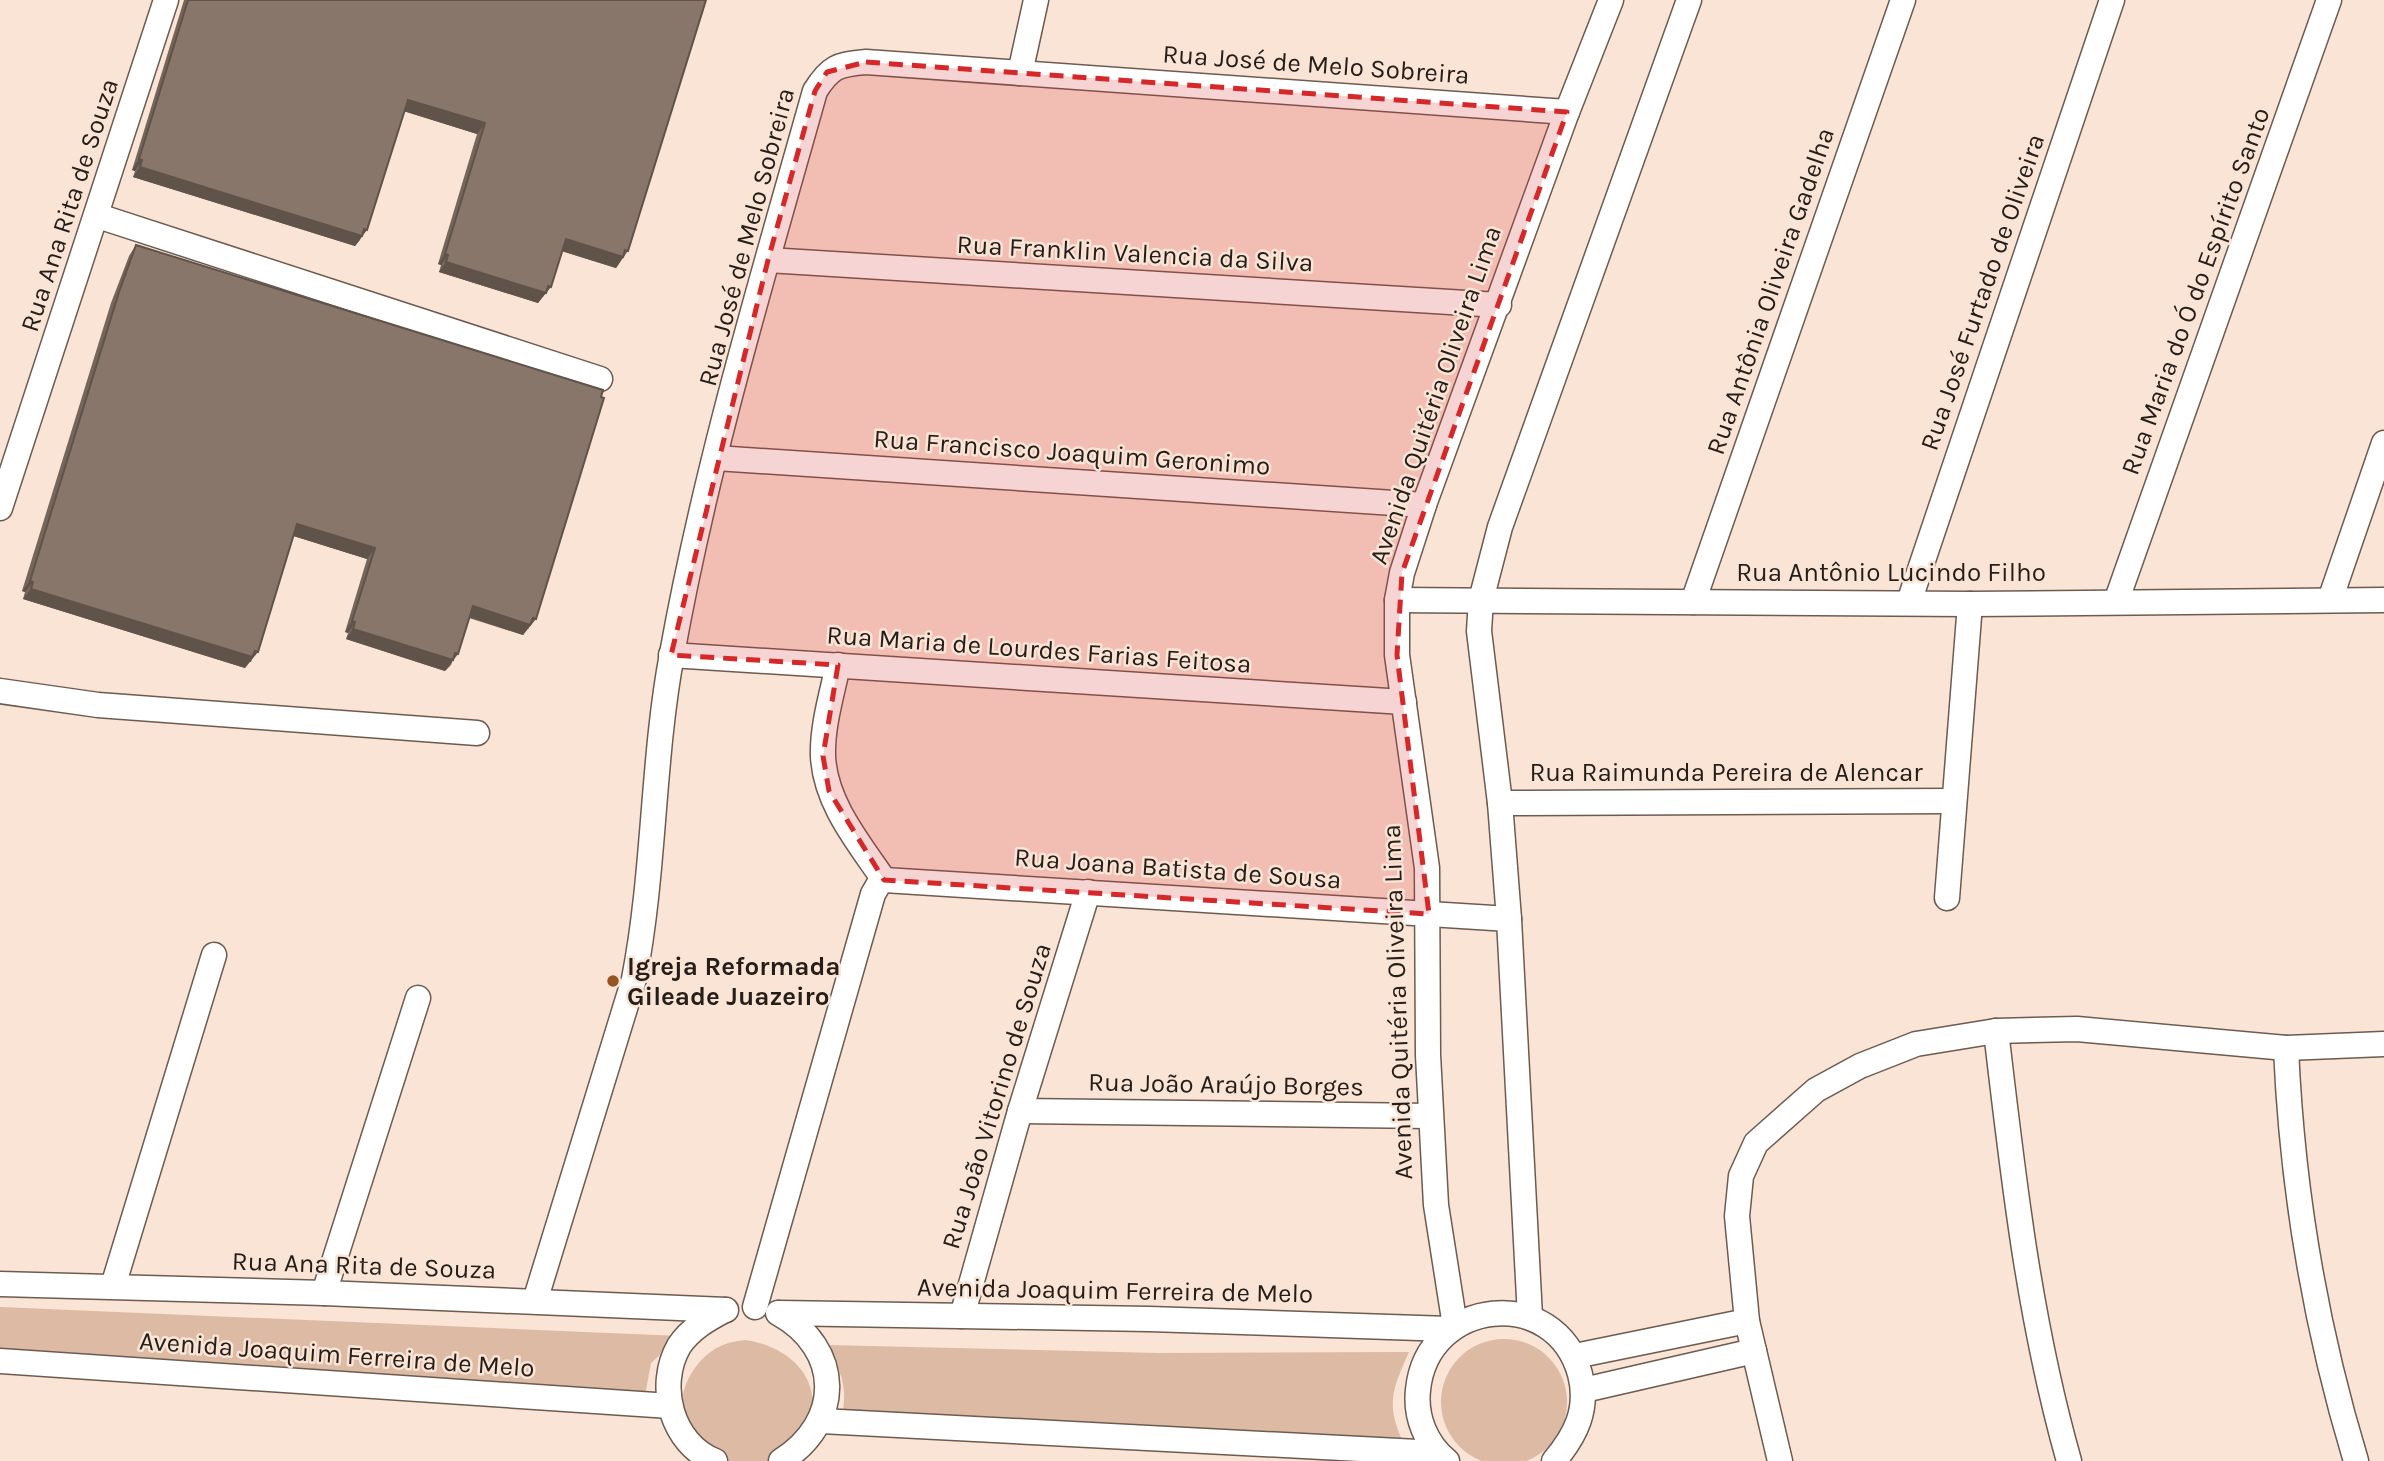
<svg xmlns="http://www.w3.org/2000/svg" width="2384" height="1461" viewBox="0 0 2384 1461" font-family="Karla,sans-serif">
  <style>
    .green { fill: #dcbaa4 }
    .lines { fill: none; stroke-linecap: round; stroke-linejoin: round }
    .minor-casing { stroke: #6d5b50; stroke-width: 27 }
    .minor { stroke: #fff; stroke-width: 24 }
    .wall { fill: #76655b }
    .shaded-wall { fill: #60534a }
    .building { fill: #89766a; stroke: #60534a; stroke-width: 2 }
    .marked { fill: #d62828; fill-opacity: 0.2; stroke: #d62828; stroke-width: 5; stroke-dasharray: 14 9; stroke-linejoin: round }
    .poi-dot { fill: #965421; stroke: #f9e4d6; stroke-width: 2.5 }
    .labels { text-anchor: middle; stroke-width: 5; stroke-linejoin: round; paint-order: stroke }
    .street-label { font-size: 26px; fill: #241d18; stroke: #f9e4d6 }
    .poi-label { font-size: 26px; font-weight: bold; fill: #241d18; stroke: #f9e4d6; text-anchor: start }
  </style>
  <rect width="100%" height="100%" fill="#f9e4d6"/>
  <g class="green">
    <polygon points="0,1307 680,1336 651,1363 645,1395 0,1354"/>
    <circle cx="1504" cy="1402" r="63"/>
    <path d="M745,1340C789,1346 827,1380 807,1428C802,1440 787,1451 778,1461H717C708,1448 689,1431 684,1417C675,1389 699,1354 723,1345C730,1342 738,1341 745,1340Z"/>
    <path d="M827,1345L1158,1353L1409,1352C1390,1394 1386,1406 1406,1449L842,1416C848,1386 841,1372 827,1345Z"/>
  </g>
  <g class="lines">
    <defs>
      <g id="minor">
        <polyline points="1020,73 1036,0"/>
        <polyline points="98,216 600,379"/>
        <polyline points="768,260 1499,305"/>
        <polyline points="716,458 1424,505"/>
        <polyline points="0,508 166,0"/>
        <polyline points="1397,600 1970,604 2384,600"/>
        <polyline points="2330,600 2384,443"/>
        <polyline points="1693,602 1903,0"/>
        <polyline points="1909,602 2112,0"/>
        <polyline points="2116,602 2329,0"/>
        <polyline points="671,655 1404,702"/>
        <path d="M838,665C832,694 822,726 823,756C825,803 859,843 884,880"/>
        <polyline points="0,691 98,705 477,733"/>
        <polyline points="1500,803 1953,801"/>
        <polyline points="884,880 1509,919"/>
        <polyline points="1947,898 1970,604"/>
        <path d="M1996,1031C2013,1176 2029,1320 2069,1461"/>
        <path d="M2286,1048C2292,1189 2315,1326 2356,1461"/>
        <polyline points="1020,1111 1430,1116"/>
        <polyline points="0,1284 324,1293 726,1310"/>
        <polyline points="113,1286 214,955"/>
        <polyline points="324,1293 418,998"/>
        <path d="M535,1301L634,979C655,871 652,761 672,654C706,464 763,276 815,91C830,67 838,64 866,62L1567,112"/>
        <polyline points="755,1307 873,894 880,882 884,880"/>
        <path d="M778,1313C843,1349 843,1422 781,1461"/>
        <polyline points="779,1313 1149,1319 1449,1329"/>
        <polyline points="962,1316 1020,1111 1088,892"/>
        <polyline points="1530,1317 1509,919 1500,803 1479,631 1481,600 1500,527 1689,0"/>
        <polyline points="1455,1326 1436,1205 1428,1055 1427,868 1397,655 1397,600 1402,573 1424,505 1567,112 1611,0"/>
        <polyline points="1575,1356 1747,1321"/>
        <polyline points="0,1361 670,1406"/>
        <polyline points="1584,1390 1754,1351"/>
        <polyline points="821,1421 1437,1453"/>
        <path d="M715,1461C672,1444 656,1386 679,1346C690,1329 708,1319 725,1310"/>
        <path d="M1447,1461C1426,1444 1415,1417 1418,1390C1427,1298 1555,1284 1580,1374C1589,1409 1576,1435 1554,1461"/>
        <polyline points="1780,1461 1747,1321 1737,1216 1741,1176 1756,1143 1816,1090 1860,1066 1916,1044 1996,1031 2077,1029 2286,1048 2384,1044"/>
      </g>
    </defs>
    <use href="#minor" class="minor-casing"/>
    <use href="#minor" class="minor"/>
  </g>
  <g class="wall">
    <polygon points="184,0 706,0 628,251 616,268 562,251 543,297 542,297 538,303 439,272 441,265 438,264 477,134 404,111 360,240 355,246 133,177 135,171 132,170"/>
    <polygon points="136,245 529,629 527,629 523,635 469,618 451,665 445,671 346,639 348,633 345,632 367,559 294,536 251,662 249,662 245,668 23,599 25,592 22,591 111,303 129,256"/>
  </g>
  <g class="shaded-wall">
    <polygon points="408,100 485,123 477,134 400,110"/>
    <polygon points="139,159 142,160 135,171 132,170"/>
    <polygon points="140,167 364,229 367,230 355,246 133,177"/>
    <polygon points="566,239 623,257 616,268 558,250"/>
    <polygon points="445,254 448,255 441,265 438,264"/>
    <polygon points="446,262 548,286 551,287 538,303 439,272"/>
    <polygon points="297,524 375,548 367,559 290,535"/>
    <polygon points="30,581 33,582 25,592 22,591"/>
    <polygon points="31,589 255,651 258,652 245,668 23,599"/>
    <polygon points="473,606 533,618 536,619 523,635 466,616"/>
    <polygon points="352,621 355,622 348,633 345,632"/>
    <polygon points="353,629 455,653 458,654 445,671 346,639"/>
  </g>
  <g class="building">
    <polygon points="188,0 706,0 628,251 625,250 623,257 566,239 551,287 548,286 546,293 446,262 448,255 445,254 485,123 408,100 367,230 364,229 362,236 140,167 142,160 139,159"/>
    <polygon points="136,245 603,390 601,397 604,398 536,619 533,618 530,625 473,606 458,654 455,653 453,660 353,629 355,622 352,621 375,548 297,524 258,652 255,651 252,657 31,589 33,582 30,581 119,292"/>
  </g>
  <path class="marked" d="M866,62L1567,112L1402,573L1397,655L1429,914L884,880L829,791L823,756L838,665L671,655L768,260L815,91L827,72Z"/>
  <circle class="poi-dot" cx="613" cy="981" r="7"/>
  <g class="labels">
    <g class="street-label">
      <text transform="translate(1316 64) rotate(4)" y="9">Rua José de Melo Sobreira</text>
      <text transform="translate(69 205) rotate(-72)" y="9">Rua Ana Rita de Souza</text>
      <text transform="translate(746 237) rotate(-75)" y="9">Rua José de Melo Sobreira</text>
      <text transform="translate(1135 253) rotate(3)" y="9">Rua Franklin Valencia da Silva</text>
      <text transform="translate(1770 291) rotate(-71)" y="9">Rua Antônia Oliveira Gadelha</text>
      <text transform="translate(2195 291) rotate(-70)" y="9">Rua Maria do Ó do Espírito Santo</text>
      <text transform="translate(1982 292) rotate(-71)" y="9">Rua José Furtado de Oliveira</text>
      <text transform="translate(1435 395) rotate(-71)" y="9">Avenida Quitéria Oliveira Lima</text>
      <text transform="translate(1072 452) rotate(4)" y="9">Rua Francisco Joaquim Geronimo</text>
      <text x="1891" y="581">Rua Antônio Lucindo Filho</text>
      <text transform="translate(1039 649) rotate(4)" y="9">Rua Maria de Lourdes Farias Feitosa</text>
      <text x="1726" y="781">Rua Raimunda Pereira de Alencar</text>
      <text transform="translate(1178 868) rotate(4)" y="9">Rua Joana Batista de Sousa</text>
      <text transform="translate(1397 1002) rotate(-92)" y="9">Avenida Quitéria Oliveira Lima</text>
      <text transform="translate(1226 1084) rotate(1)" y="9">Rua João Araújo Borges</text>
      <text transform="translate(996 1096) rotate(-73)" y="9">Rua João Vitorino de Souza</text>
      <text transform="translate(364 1265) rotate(2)" y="9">Rua Ana Rita de Souza</text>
      <text transform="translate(1115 1290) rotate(1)" y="9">Avenida Joaquim Ferreira de Melo</text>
      <text transform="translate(337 1354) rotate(4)" y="9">Avenida Joaquim Ferreira de Melo</text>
    </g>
    <g class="poi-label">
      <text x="627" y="975">Igreja Reformada<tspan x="627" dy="30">Gileade Juazeiro</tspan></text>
    </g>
  </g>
</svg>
